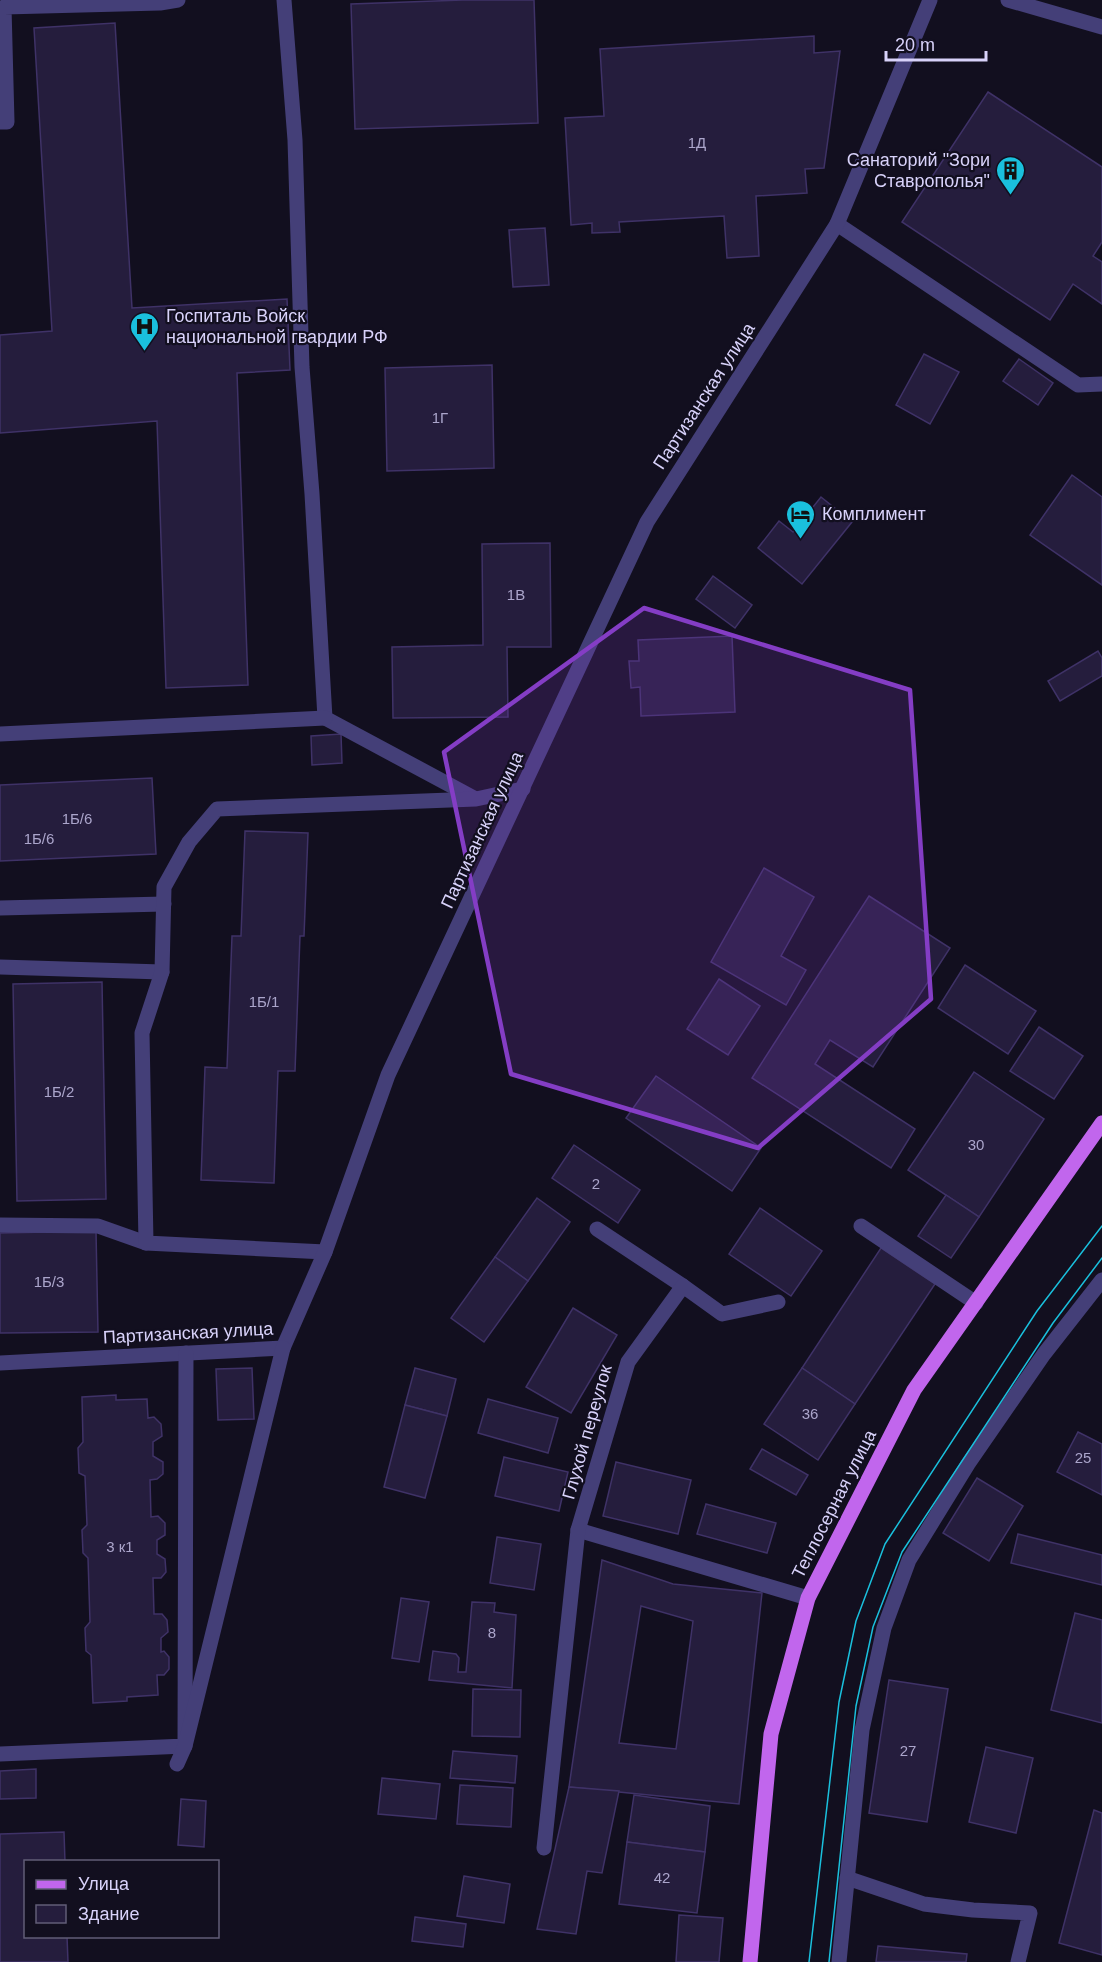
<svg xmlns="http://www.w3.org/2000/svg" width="1102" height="1962" viewBox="0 0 1102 1962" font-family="Arial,sans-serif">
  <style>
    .building { fill: #251d3d; stroke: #3f3267; stroke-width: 1.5; fill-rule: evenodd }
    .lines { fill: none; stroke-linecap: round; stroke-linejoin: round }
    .minor { stroke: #443f78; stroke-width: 15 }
    .major { stroke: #c166ed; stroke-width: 15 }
    .tram { stroke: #1ac0dd; stroke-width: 1.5 }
    .marked { fill: #843dc5; fill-opacity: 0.2; stroke: #843dc5; stroke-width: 4.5; stroke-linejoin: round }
    .labels { text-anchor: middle; stroke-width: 4.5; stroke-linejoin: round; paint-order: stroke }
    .number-label { font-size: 15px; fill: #aba5cb }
    .poi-label { font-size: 18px; fill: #d8d2fa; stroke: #120f1f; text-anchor: start }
    .street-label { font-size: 18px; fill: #d8d2fa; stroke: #120f1f }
  </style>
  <rect width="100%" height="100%" fill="#120f1f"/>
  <g class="building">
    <polygon points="463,0 534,0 538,123 355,129 351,4"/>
    <polygon points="115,23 132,308 287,299 290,370 237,373 248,685 166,688 157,421 0,433 0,335 52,331 34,28"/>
    <polygon points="814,36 814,53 840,51 824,168 805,169 807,193 756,196 759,256 727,258 724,216 619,222 620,232 592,233 592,223 571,225 565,118 604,116 600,49"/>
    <polygon points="988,92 1102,167 1102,242 1093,256 1102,262 1102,304 1073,284 1050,320 902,222"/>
    <polygon points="545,228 549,285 513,287 509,230"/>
    <polygon points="924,354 959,372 930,424 896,405"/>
    <polygon points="1019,359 1053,383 1038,405 1003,381"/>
    <polygon points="492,365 494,468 387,471 385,368"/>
    <polygon points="1072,475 1102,497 1102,585 1030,535"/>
    <polygon points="821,497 852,522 802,584 758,548 779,521 793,532"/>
    <polygon points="550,543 551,647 507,647 508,717 393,718 392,647 483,645 482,544"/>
    <polygon points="713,576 752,605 735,628 696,599"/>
    <polygon points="732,636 735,712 641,716 640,687 631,688 629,661 639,661 638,640"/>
    <polygon points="1098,651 1102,658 1102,676 1060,701 1048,681"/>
    <polygon points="341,734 342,763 312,765 311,736"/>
    <polygon points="152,778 156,854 0,861 0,785"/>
    <polygon points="245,831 308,833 304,936 300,936 295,1071 278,1071 274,1183 201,1180 205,1067 227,1068 232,936 241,936"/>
    <polygon points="764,868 814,897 781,956 806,970 786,1005 711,962"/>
    <polygon points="869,896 950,948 873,1067 830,1040 815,1064 915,1129 891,1168 752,1078"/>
    <polygon points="965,965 1036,1011 1008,1054 938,1008"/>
    <polygon points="719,979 760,1006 728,1055 687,1029"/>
    <polygon points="102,982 106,1199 17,1201 13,984"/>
    <polygon points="1039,1027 1083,1056 1054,1099 1010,1071"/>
    <polygon points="974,1072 1044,1119 979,1217 908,1170"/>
    <polygon points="656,1076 761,1148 732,1191 626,1118"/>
    <polygon points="574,1145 640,1190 618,1223 552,1178"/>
    <polygon points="946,1195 979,1217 951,1258 918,1236"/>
    <polygon points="537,1198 570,1222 528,1281 495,1257"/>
    <polygon points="760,1208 822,1251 791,1296 729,1254"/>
    <polygon points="96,1231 98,1332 0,1333 0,1233"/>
    <polygon points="881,1248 935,1284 855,1404 802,1368"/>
    <polygon points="495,1257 528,1281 484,1342 451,1318"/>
    <polygon points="573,1308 617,1335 571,1413 526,1387"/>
    <polygon points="252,1368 254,1419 218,1420 216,1369"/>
    <polygon points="415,1368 456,1379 447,1416 405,1405"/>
    <polygon points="802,1368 855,1404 818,1460 764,1424"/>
    <polygon points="116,1395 116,1400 147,1399 148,1418 154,1417 161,1424 162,1436 153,1442 153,1456 163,1462 163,1474 157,1479 150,1480 151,1517 158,1516 165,1523 165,1535 157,1540 157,1554 165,1559 166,1572 161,1578 153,1578 154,1614 162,1614 167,1620 168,1632 161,1638 161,1652 164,1651 169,1657 169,1669 164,1675 157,1675 158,1695 127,1697 127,1701 93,1703 91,1655 86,1651 85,1628 90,1622 88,1558 83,1553 82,1530 87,1525 85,1476 79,1473 78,1448 83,1442 82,1397"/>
    <polygon points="488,1399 558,1418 548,1453 478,1433"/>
    <polygon points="405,1405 447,1416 425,1498 384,1487"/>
    <polygon points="1078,1432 1102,1444 1102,1495 1057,1472"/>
    <polygon points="762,1449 808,1475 796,1495 750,1469"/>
    <polygon points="504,1457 568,1472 559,1511 495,1496"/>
    <polygon points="616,1462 691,1480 678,1534 603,1516"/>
    <polygon points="977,1478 1023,1506 989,1561 943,1533"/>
    <polygon points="706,1504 776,1523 767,1553 697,1534"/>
    <polygon points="1018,1534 1102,1555 1102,1585 1011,1563"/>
    <polygon points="497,1537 541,1544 534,1590 490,1583"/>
    <path d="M602,1560L673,1584L762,1593L739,1804L569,1787ZM641,1606L693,1621L676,1749L619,1743Z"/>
    <polygon points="401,1598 429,1602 419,1662 392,1658"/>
    <polygon points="472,1602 495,1603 494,1612 516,1615 512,1688 429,1680 433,1651 456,1654 459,1658 458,1672 466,1672"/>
    <polygon points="1075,1613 1102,1620 1102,1723 1051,1710"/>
    <polygon points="889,1680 948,1689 927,1822 869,1813"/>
    <polygon points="473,1689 521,1690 520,1737 472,1736"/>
    <polygon points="986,1747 1033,1758 1016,1833 969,1822"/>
    <polygon points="453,1751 517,1756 515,1783 450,1778"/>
    <polygon points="36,1769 36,1798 0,1799 0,1771"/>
    <polygon points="382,1778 440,1784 436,1819 378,1814"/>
    <polygon points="460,1785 513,1788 511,1827 457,1824"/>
    <polygon points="569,1787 619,1791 602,1873 587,1871 576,1934 537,1929"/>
    <polygon points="634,1795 710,1806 705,1852 627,1842"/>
    <polygon points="181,1799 206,1801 204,1847 178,1845"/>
    <polygon points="1094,1810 1102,1813 1102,1955 1059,1943"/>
    <polygon points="64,1832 65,1862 26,1862 26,1936 67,1936 68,1962 0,1962 0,1834"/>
    <polygon points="627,1842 705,1852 697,1913 619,1904"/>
    <polygon points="464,1876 510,1884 504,1923 457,1916"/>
    <polygon points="679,1915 723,1918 719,1962 676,1962"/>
    <polygon points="415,1917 466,1924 463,1947 412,1941"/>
    <polygon points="878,1946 967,1954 966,1962 876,1962"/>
  </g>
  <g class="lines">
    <g class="minor">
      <polyline points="284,0 295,140 302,367 312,494 325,718 474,798"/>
      <polyline points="1008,0 1102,27"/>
      <polyline points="0,122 7,122 4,7 160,3 178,0"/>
      <polyline points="837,224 1078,385 1102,384"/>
      <polyline points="0,734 325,718"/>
      <polyline points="0,908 164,904"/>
      <polyline points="0,967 162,972"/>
      <polyline points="0,1225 98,1226 146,1243"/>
      <polyline points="861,1226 976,1303"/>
      <polyline points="597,1229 683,1286"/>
      <polyline points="325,1252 146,1243 142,1033 162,972 164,887 189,842 217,809 476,799 523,789"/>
      <polyline points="0,1363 283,1348 325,1252 388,1075 647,522 837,224 930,0"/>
      <polyline points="578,1530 808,1598"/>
      <polyline points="0,1754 185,1746 186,1353"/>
      <polyline points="177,1764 185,1746 283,1348"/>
      <polyline points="544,1848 578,1530 628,1362 683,1286 722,1314 778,1302"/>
      <polyline points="847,1878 924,1904 973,1910 1030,1913 1018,1962"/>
      <polyline points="839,1962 862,1730 884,1628 909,1560 968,1464 1044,1354 1102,1280"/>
    </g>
    <polyline class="major" points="750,1962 771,1734 808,1598 914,1390 1102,1123"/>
    <g class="tram">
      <polyline points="809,1962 839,1702 856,1621 885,1544 1037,1311 1102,1226"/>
      <polyline points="829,1962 856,1706 873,1627 902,1552 1053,1323 1102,1258"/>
    </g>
  </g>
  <path class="marked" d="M644,608L910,690L931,999L758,1148L511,1074L444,752Z"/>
  <defs>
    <symbol id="building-pin" viewBox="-11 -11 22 30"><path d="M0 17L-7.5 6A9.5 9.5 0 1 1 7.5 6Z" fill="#1ac0dd" stroke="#120f1f"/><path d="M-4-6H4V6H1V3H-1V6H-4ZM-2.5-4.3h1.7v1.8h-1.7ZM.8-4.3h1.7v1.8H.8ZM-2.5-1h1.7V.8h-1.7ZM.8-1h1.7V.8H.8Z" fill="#111"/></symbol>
    <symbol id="hospital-pin" viewBox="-11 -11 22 30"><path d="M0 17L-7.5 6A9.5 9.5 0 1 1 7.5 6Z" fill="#1ac0dd" stroke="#120f1f"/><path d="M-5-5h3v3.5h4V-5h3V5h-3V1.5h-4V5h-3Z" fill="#111"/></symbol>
    <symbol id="hotel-pin" viewBox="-11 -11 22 30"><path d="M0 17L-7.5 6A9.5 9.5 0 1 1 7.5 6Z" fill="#1ac0dd" stroke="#120f1f"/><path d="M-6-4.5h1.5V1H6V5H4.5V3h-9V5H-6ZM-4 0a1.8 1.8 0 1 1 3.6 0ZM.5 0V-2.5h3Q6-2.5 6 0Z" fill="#111"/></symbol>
  </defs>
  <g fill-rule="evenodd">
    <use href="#building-pin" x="994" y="154" width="33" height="45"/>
    <use href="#hospital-pin" x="128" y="310" width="33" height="45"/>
    <use href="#hotel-pin" x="784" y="498" width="33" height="45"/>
  </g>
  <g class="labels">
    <g class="number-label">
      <text x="697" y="148">1Д</text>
      <text x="440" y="423">1Г</text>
      <text x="516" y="600">1В</text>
      <text x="77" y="824">1Б/6</text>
      <text x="39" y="844">1Б/6</text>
      <text x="264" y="1007">1Б/1</text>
      <text x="59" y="1097">1Б/2</text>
      <text x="976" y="1150">30</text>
      <text x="596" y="1189">2</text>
      <text x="49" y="1287">1Б/3</text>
      <text x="810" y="1419">36</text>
      <text x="1083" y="1463">25</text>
      <text x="120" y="1552">3 к1</text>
      <text x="492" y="1638">8</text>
      <text x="908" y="1756">27</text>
      <text x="662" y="1883">42</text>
    </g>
    <g class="poi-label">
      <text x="990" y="166" text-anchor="end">Санаторий "Зори<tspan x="990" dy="21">Ставрополья"</tspan></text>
      <text x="166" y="322">Госпиталь Войск<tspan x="166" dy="21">национальной гвардии РФ</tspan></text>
      <text x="822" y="520">Комплимент</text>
    </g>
    <g class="street-label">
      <text transform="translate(704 396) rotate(-57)" y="6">Партизанская улица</text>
      <text transform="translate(482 830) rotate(-65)" y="6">Партизанская улица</text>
      <text transform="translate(188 1333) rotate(-3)" y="6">Партизанская улица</text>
      <text transform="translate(587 1432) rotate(-74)" y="6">Глухой переулок</text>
      <text transform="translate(834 1504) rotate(-63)" y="6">Теплосерная улица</text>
    </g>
  </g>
  <rect x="24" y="1860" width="195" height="78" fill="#120f1f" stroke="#615d77" stroke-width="1.5"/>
  <rect x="36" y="1880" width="30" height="9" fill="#c166ed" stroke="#615d77" stroke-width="1.5"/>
  <text x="78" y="1890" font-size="18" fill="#d8d2fa">Улица</text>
  <rect x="36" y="1905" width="30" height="18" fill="#251d3d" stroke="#615d77" stroke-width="1.5"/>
  <text x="78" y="1920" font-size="18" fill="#d8d2fa">Здание</text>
  <path d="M886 51v9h100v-9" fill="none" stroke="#d8d2fa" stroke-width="3"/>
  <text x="895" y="51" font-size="18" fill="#d8d2fa" stroke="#120f1f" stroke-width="4.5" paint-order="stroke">20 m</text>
</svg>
